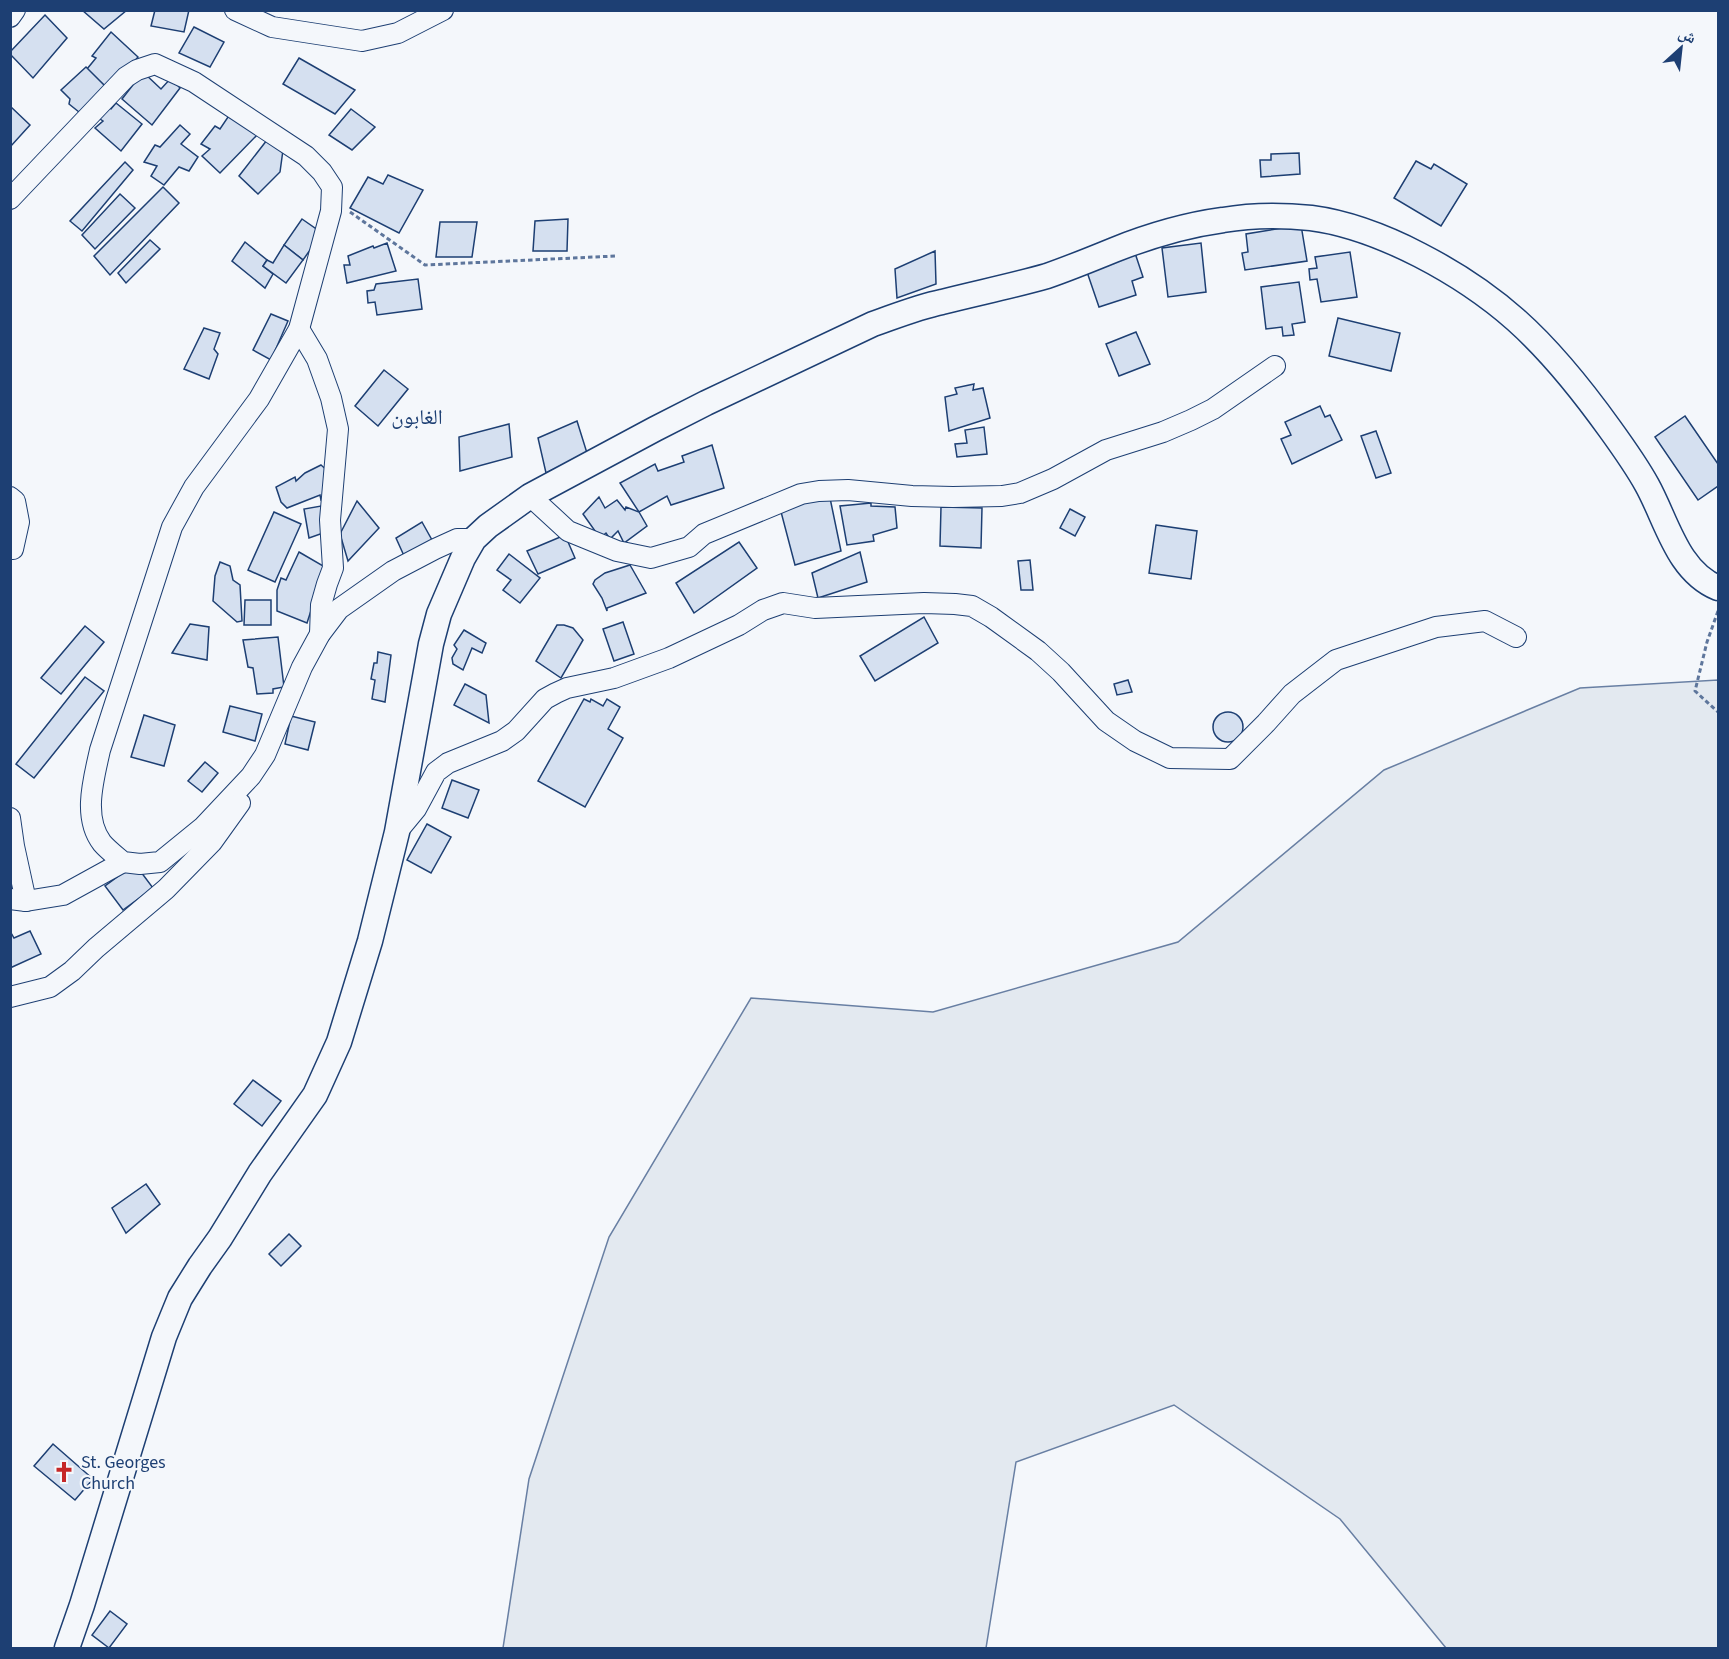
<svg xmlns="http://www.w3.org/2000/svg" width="1729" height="1659" viewBox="0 0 1729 1659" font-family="'Source Sans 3','Noto Naskh Arabic',sans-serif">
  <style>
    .green { fill: #e3e9f0; stroke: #687fa3; stroke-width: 1.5 }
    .building { fill: #d5e0f0; stroke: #1d3f73; stroke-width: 1.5 }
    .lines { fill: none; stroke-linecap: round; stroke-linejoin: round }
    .minor-casing { stroke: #1d3f73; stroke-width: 22 }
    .major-casing { stroke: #1d3f73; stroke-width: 27 }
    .path { stroke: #5e769c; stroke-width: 3; stroke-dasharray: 4.5 3; stroke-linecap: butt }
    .minor { stroke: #f4f7fb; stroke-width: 20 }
    .major { stroke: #f4f7fb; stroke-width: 24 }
    .labels { text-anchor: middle; stroke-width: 4.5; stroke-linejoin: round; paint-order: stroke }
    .poi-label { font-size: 18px; fill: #1d3f73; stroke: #f4f7fb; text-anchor: start }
    .quarter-label { font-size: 21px; fill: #1d3f73; stroke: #f4f7fb }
  </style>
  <rect width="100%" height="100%" fill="#f4f7fb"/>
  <polygon class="green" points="1718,680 1718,1648 1446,1648 1340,1519 1174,1405 1016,1462 986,1648 503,1648 529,1479 609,1237 751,998 933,1012 1178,942 1384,770 1580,688"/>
  <g class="building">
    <polygon points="82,10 127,10 104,29"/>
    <polygon points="155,10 189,10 184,32 151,26"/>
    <polygon points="45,15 67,38 33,78 10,54 10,52"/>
    <polygon points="194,27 224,42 210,67 179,53"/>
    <polygon points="111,32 138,57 119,80 106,87 87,69 96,58 92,56"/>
    <polygon points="299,58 355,90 335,114 283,84"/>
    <polygon points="86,67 106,87 84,116 69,104 70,99 61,90"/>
    <polygon points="143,72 161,89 171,78 180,88 152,125 122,99"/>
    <polygon points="116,103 142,124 121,151 95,128 103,121 97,117 107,105 111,109"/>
    <polygon points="10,106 30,125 11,146 10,145"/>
    <polygon points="351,109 375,127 352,150 329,135"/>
    <polygon points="230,114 257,135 220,173 202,156 210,149 201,144 215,126 220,129"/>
    <polygon points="180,125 190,134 181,144 198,157 189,171 179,167 164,185 151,176 157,166 144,162 155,145 160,147"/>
    <polygon points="267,140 283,150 280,172 258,194 239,176"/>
    <polygon points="1299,153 1300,174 1261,177 1260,160 1271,160 1271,154"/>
    <polygon points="1416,161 1431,169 1434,164 1467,184 1441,226 1394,198"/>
    <polygon points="125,162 133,170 82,231 70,221"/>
    <polygon points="388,175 423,190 399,233 350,208 368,177 383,184"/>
    <polygon points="163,187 179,203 110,275 94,256"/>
    <polygon points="120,194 135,208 95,249 82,235"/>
    <polygon points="302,219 322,233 303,260 284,245"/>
    <polygon points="568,219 567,251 533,251 535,221"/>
    <polygon points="440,222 477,222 472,257 436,257"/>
    <polygon points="1301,225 1307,261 1245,270 1242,253 1248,252 1246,234"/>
    <polygon points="150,240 160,249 126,283 118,273"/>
    <polygon points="245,242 267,260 263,266 273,274 265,288 232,261"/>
    <polygon points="387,243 396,271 347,283 344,265 350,265 348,256 373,246 374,248"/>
    <polygon points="1201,243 1206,292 1168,297 1162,248"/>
    <polygon points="284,245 303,260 286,283 263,266 267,260 273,263"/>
    <polygon points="935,251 936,284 897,298 895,269"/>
    <polygon points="1350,252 1357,297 1321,302 1317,279 1310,280 1309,269 1317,268 1315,257"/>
    <polygon points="1135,253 1143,277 1132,281 1136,295 1099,307 1086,269"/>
    <polygon points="418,279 422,309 377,315 375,302 368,303 367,291 374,290 376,284"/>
    <polygon points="1299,282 1305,322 1292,324 1294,335 1283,336 1282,327 1266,329 1261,287"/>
    <polygon points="271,314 288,321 271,360 253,350"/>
    <polygon points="1338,318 1400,333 1391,371 1329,356"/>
    <polygon points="204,328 220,333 214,349 218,354 209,379 184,369"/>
    <polygon points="1136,332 1150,364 1119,376 1106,344"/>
    <polygon points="384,370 408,389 378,426 355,406"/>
    <polygon points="974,384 973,390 983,388 990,418 949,431 945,397 957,394 955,388"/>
    <polygon points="1320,406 1325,417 1330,415 1342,440 1292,464 1281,439 1291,435 1285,422"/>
    <polygon points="1685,416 1718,464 1718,486 1698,500 1655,437"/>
    <polygon points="577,421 587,453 546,473 538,438"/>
    <polygon points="509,424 512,457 460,471 459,437"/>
    <polygon points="984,427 987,454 957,457 955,444 967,443 965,430"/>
    <polygon points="1376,431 1391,473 1376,478 1361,436"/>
    <polygon points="712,445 724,488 671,505 667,496 639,512 620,483 655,464 658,471 684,462 682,456"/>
    <polygon points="321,465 329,472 329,498 321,500 320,495 287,508 281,502 276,487 295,477 296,481 305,473"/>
    <polygon points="599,497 605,508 617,500 625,510 626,507 639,512 647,526 624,543 618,531 610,539 606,533 600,538 583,514"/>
    <polygon points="830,498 841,551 795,565 780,508"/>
    <polygon points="357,501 379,528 348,561 340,534"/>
    <polygon points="871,503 871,506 895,507 897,528 873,535 874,541 847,545 840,506"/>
    <polygon points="321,506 326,532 309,538 304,509"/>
    <polygon points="941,507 982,508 981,548 940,546"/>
    <polygon points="1070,509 1085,517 1075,536 1060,528"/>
    <polygon points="274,512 301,524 275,582 248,570"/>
    <polygon points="422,522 432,540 405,558 396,538"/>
    <polygon points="1156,525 1197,531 1191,579 1149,573"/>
    <polygon points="565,535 575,558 538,574 527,551"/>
    <polygon points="739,542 757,568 694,613 676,583"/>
    <polygon points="299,552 325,567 307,623 277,611 277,590 281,578 286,580"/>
    <polygon points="860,552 867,582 818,598 812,573"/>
    <polygon points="509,554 540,578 520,603 503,590 511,580 497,570"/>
    <polygon points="1030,560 1033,590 1021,590 1018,561"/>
    <polygon points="220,562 230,566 233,580 240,585 242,621 237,622 213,601 215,576"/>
    <polygon points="630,565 646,593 607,608 607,611 602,598 593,584 595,580 605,573"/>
    <polygon points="245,600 271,600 271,625 244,625"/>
    <polygon points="924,617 938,643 875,681 860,656"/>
    <polygon points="623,622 634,654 614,661 603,629"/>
    <polygon points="190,624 209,627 207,660 172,653"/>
    <polygon points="557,625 564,625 573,628 583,640 561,678 536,661"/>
    <polygon points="85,626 104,642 61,694 41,678"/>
    <polygon points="464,630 486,643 482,653 472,648 463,670 453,664 452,658 457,649 454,645"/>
    <polygon points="278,637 284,687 273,689 273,693 257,694 253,668 248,667 243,640"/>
    <polygon points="378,652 391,655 385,702 372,699 375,680 371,679 374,663 377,663"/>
    <polygon points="85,677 104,691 34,778 16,764"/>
    <polygon points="1128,680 1132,692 1117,695 1114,684"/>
    <polygon points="465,684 486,695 489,723 454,705"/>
    <polygon points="584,699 590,702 591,699 603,706 607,699 620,707 608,729 623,738 585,807 538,781"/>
    <polygon points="230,706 262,714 255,741 223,732"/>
    <circle cx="1228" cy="727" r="15"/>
    <polygon points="144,715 175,725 164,766 131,757"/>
    <polygon points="291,716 315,722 308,750 285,744"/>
    <polygon points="205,762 218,773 202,792 188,781"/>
    <polygon points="452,780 479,790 468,818 442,808"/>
    <polygon points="427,824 451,837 431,873 407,860"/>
    <polygon points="135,864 153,888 123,910 105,886"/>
    <polygon points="10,931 14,938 30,931 41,954 10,968"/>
    <polygon points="253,1080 281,1101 262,1126 234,1104"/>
    <polygon points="146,1184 160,1204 126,1233 112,1208"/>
    <polygon points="289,1234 301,1246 281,1266 269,1254"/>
    <polygon points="53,1444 93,1479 75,1500 34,1466"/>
    <polygon points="110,1611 127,1624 109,1648 92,1635"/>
  </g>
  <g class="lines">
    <defs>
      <g id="minor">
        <polyline points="235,10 272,27 362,41 398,33 443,10"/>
        <polyline points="10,17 15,10"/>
        <path d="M10,199L126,77L137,70L155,64L194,82L306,156L322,172L332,187L331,211L299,329L259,399L194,487L172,527L100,750C94,778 82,817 102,843C108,850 116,856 123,862L140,864L160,862L203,827L251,776L265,755L302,667L320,634L339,609L393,571L435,549L457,539H474"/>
        <polyline points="299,329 317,359 331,398 338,429 330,520 333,568 327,584 321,605 320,634"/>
        <polyline points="530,496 568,531 617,551 651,558 689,547 704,534 801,494 819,491 848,490 912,496 953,497 1002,496 1020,493 1053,479 1106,450 1163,432 1191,420 1213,409 1275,366"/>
        <polyline points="10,497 15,501 19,522 13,549"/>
        <polyline points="10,818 14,846 26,901"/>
        <polyline points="397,832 416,809 436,772 448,763 502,741 516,731 545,699 556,693 567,688 614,678 669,658 739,625 763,610 783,603 815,608 924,603 955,604 972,606 991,617 1038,651 1061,672 1106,721 1135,741 1170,758 1230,759 1266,723 1292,694 1336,660 1436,627 1485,621 1516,637"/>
        <polyline points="10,899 26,901 63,895 123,862"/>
        <polyline points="10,997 50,987 72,971 96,948 166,889 212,842 240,803"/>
      </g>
      <path id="major" d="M67,1648L82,1605L164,1337L180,1298L200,1266L220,1238L260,1173L315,1095L339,1042L370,941L397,832L431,644L439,614L463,558L474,539L488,526L530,496L655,429L706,403L873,324C896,316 918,307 942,302C977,293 1012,286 1047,276C1070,268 1092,259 1114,250C1149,236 1186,225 1223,220C1252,215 1282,215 1311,218C1380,227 1464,274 1516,320C1552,352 1582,390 1610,429C1623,447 1636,465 1647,485C1667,521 1677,571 1718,588"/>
    </defs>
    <use href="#minor" class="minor-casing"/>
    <use href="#major" class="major-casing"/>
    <g class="path">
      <polyline points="350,212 425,265 616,256"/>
      <polyline points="1718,611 1707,642 1695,691 1718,712"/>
    </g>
    <use href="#minor" class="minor"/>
    <use href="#major" class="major"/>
  </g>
  <defs>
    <symbol id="church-bare" viewBox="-9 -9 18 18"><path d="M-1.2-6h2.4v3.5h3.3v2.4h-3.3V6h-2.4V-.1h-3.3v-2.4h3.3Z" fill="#c62828" stroke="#f4f7fb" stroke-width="2.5" paint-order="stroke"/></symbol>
  </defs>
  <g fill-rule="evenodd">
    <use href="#church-bare" x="49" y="1457" width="30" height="30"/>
  </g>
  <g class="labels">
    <g class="poi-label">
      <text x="81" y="1468">St. Georges<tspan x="81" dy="21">Church</tspan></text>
    </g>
    <g class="quarter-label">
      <text x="417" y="424">الغابون</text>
    </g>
  </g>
  <rect width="1729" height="1659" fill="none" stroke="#1d3f73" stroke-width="24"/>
  <g transform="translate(1681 48) rotate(27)" stroke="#f4f7fb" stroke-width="4.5" paint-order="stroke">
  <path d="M0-4.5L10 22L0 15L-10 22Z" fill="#1d3f73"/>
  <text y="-9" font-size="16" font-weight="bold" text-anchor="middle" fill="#1d3f73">ش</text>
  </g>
</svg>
